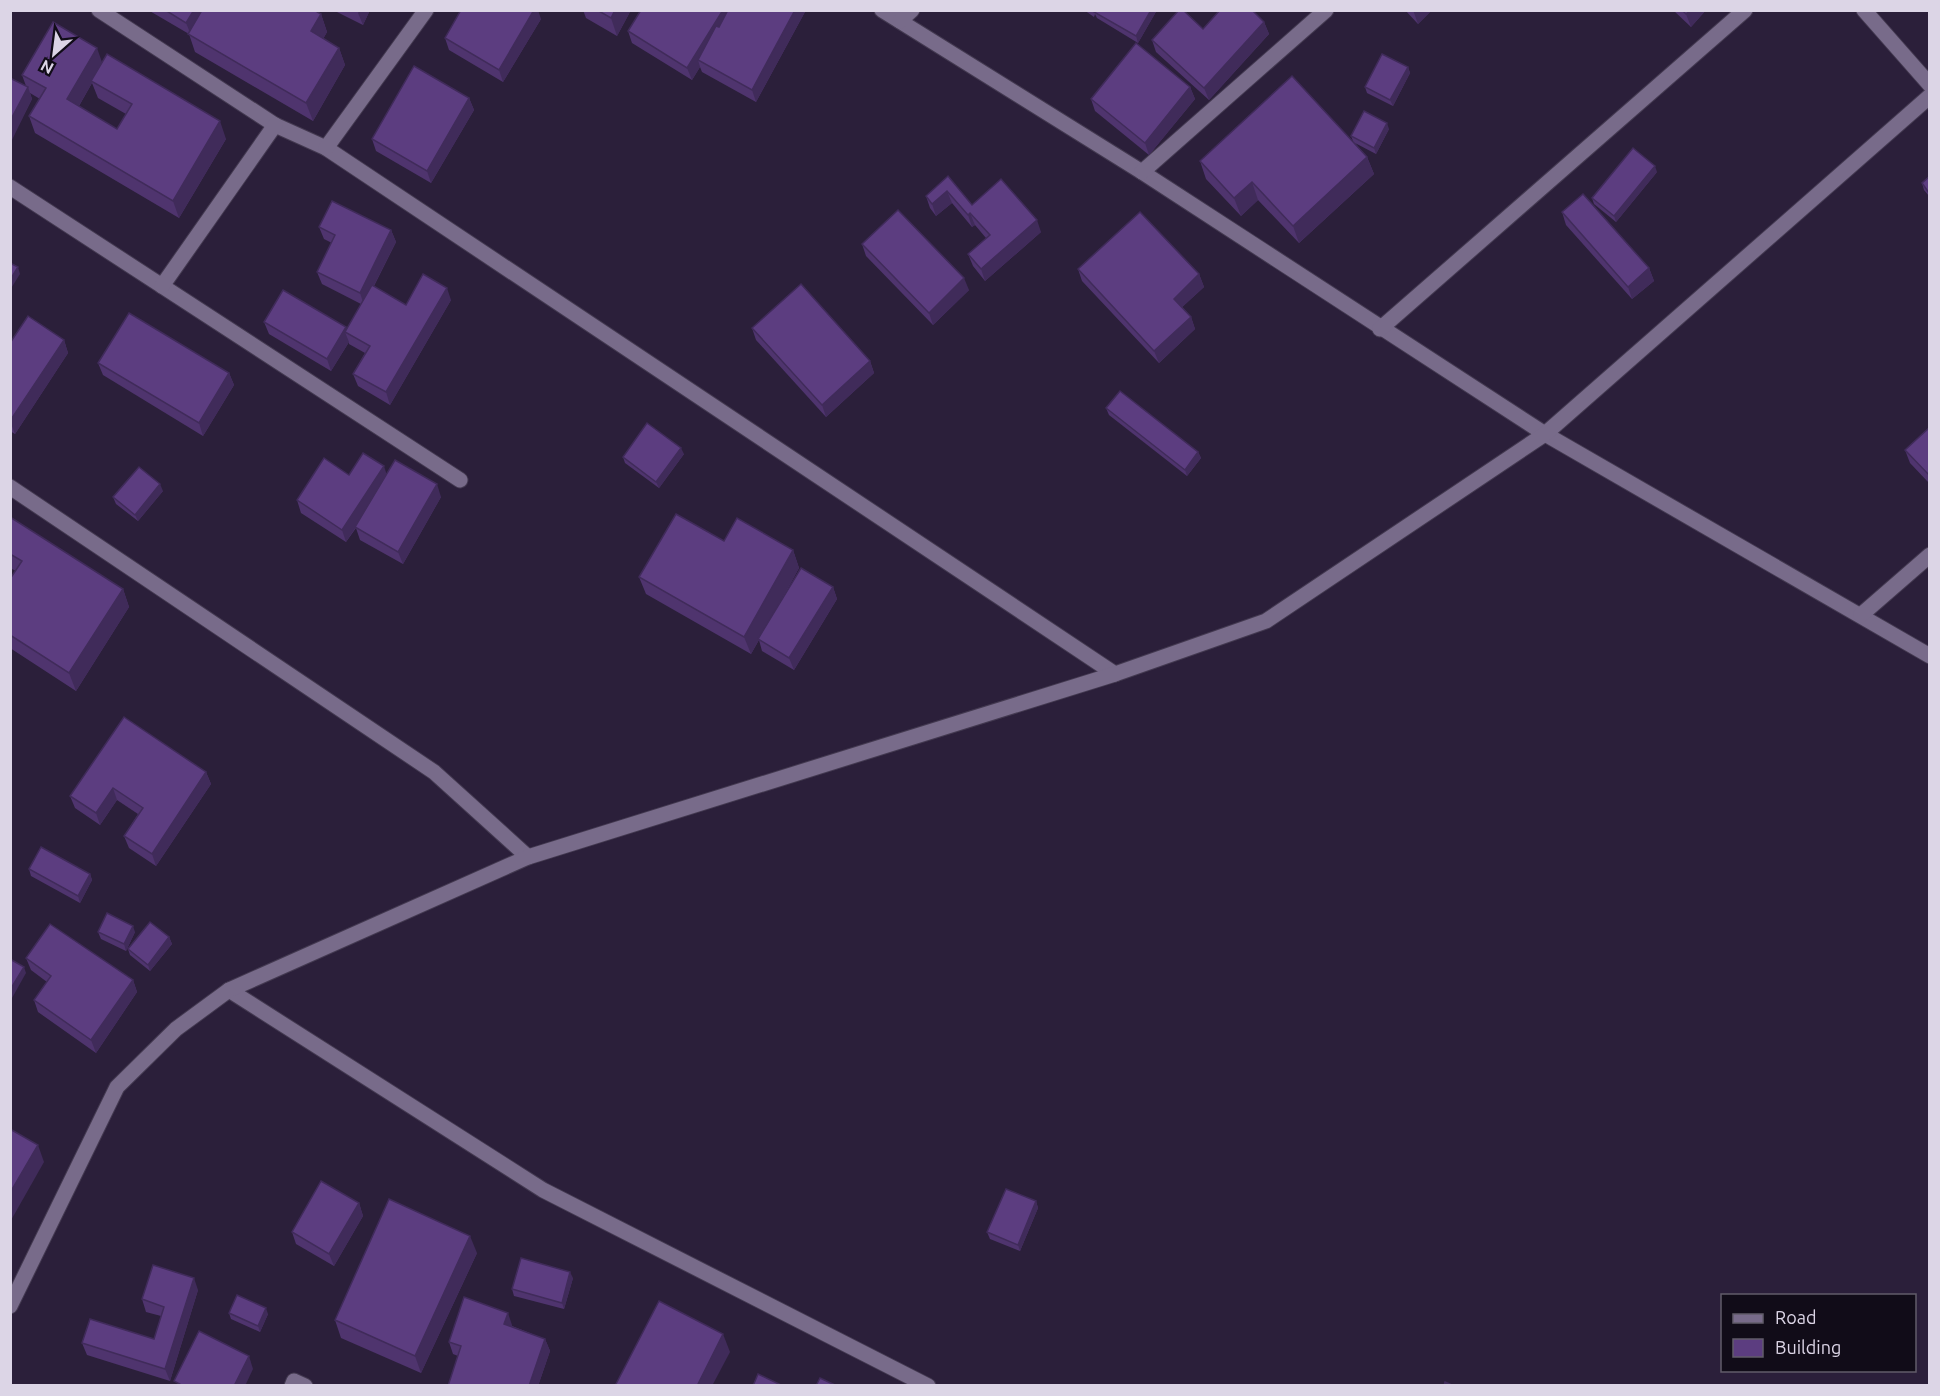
<svg xmlns="http://www.w3.org/2000/svg" width="1940" height="1396" viewBox="0 0 1940 1396" font-family="Ubuntu,sans-serif">
  <style>
    .lines { fill: none; stroke-linecap: round; stroke-linejoin: round }
    .minor-casing { stroke: #433950; stroke-width: 17 }
    .tertiary-casing { stroke: #433950; stroke-width: 17 }
    .minor { stroke: #786b8a; stroke-width: 15 }
    .tertiary { stroke: #786b8a; stroke-width: 15 }
    .wall { fill: #4f346e; fill-rule: evenodd }
    .shaded-wall { fill: #402b5a }
    .building { fill: #5c3d80; stroke: #402b5a; stroke-width: 1.5 }
  </style>
  <rect width="100%" height="100%" fill="#2b1f3a"/>
  <g class="lines">
    <defs>
      <g id="minor">
        <polyline points="99,10 275,125 326,148 1115,674"/>
        <polyline points="882,10 1142,172 1545,434 1930,656"/>
        <polyline points="1864,10 1930,85"/>
        <polyline points="900,21 912,10"/>
        <polyline points="326,148 426,10"/>
        <polyline points="1142,172 1326,10"/>
        <polyline points="10,187 460,480"/>
        <polyline points="162,286 275,125"/>
        <polyline points="1380,329 1745,10"/>
        <polyline points="10,487 434,772 528,857"/>
        <polyline points="1861,615 1930,555"/>
        <polyline points="229,990 543,1190 928,1386"/>
        <polyline points="292,1386 294,1381 305,1386"/>
      </g>
      <polyline id="tertiary" points="10,1306 117,1087 176,1029 229,990 528,857 1115,674 1266,621 1545,434 1930,96"/>
    </defs>
    <use href="#minor" class="minor-casing"/>
    <use href="#tertiary" class="tertiary-casing"/>
    <use href="#minor" class="minor"/>
    <use href="#tertiary" class="tertiary"/>
  </g>
  <g class="wall">
    <polygon points="148,10 314,10 321,14 327,32 323,39 339,48 345,65 313,121 195,52 189,34"/>
    <polygon points="333,10 370,10 363,25"/>
    <polygon points="583,10 631,10 617,36 586,18"/>
    <polygon points="806,10 756,102 702,72 700,67 692,80 632,43 628,31"/>
    <polygon points="1084,10 1157,10 1138,43 1097,18 1095,14 1094,17"/>
    <polygon points="1405,10 1432,10 1418,24"/>
    <polygon points="1673,10 1706,10 1691,27"/>
    <polygon points="541,19 503,82 449,50 445,38"/>
    <polygon points="1264,22 1269,34 1209,100 1156,52 1152,40 1203,29"/>
    <path d="M102,63L226,139L179,218L35,133L29,116L40,99L30,93L32,99L10,142V78L26,86L22,75ZM92,83L98,98L126,114L117,129L79,106Z"/>
    <polygon points="1408,67 1410,73 1393,106 1367,93 1365,87"/>
    <polygon points="1190,87 1195,99 1149,155 1095,111 1091,99"/>
    <polygon points="469,98 474,110 431,183 376,151 372,139"/>
    <polygon points="1389,129 1376,154 1355,143 1367,157 1374,174 1299,243 1258,200 1241,216 1206,179 1200,161 1353,141 1351,136"/>
    <polygon points="1657,172 1616,222 1594,204 1592,198"/>
    <polygon points="948,176 972,205 1041,232 985,281 973,266 968,254 986,238 975,225 972,227 952,203 936,216 930,208 926,196"/>
    <polygon points="1929,177 1929,196 1924,190 1922,183"/>
    <polygon points="1562,212 1649,268 1654,281 1632,299 1566,225"/>
    <polygon points="319,227 391,230 396,242 374,286 406,305 451,300 390,405 358,386 353,374 365,353 349,344 349,342 331,371 269,334 264,322 346,327 347,329 361,304 322,284 317,272 332,243 324,239"/>
    <polygon points="862,244 969,290 933,325 866,256"/>
    <polygon points="1078,269 1199,274 1204,287 1182,307 1191,317 1195,329 1159,363 1082,281"/>
    <polygon points="752,328 870,361 874,373 826,417 756,340"/>
    <polygon points="64,340 68,353 15,434 10,431 10,343"/>
    <polygon points="98,363 229,373 234,385 203,436 103,375"/>
    <polygon points="1106,408 1198,452 1201,458 1187,476 1109,415"/>
    <polygon points="1929,428 1929,483 1910,463 1905,450"/>
    <polygon points="684,454 659,488 625,463 623,457"/>
    <polygon points="387,474 441,497 403,564 360,540 356,528 346,542 301,513 297,500 349,475"/>
    <polygon points="163,491 138,521 116,504 113,497"/>
    <polygon points="10,517 123,589 129,607 76,691 10,648 10,579 16,571 10,568"/>
    <polygon points="724,541 793,550 799,568 780,603 833,587 837,599 794,670 762,651 759,640 751,654 646,594 639,577"/>
    <polygon points="124,717 206,772 211,784 156,866 129,848 124,836 138,814 117,800 100,825 75,808 70,796"/>
    <polygon points="29,869 90,874 92,880 80,903 31,876"/>
    <polygon points="98,932 135,932 126,951 101,939"/>
    <polygon points="169,937 172,944 150,971 130,955 128,949"/>
    <polygon points="26,958 133,980 137,992 96,1053 38,1012 34,1000 47,982 31,970"/>
    <polygon points="1036,1201 1038,1208 1020,1251 990,1239 987,1232"/>
    <polygon points="359,1203 363,1216 334,1266 296,1244 292,1232"/>
    <polygon points="477,1253 421,1373 341,1338 335,1320"/>
    <polygon points="573,1278 564,1309 514,1296 512,1289"/>
    <polygon points="198,1290 170,1381 87,1355 82,1343 154,1339 161,1316 146,1312 142,1299"/>
    <polygon points="229,1313 268,1314 260,1332 231,1319"/>
    <polygon points="512,1325 512,1326 545,1339 550,1351 538,1386 448,1386 458,1356 453,1354 449,1342"/>
  </g>
  <g class="shaded-wall">
    <polygon points="194,10 205,10 191,35 186,23"/>
    <polygon points="360,10 370,10 363,25 358,13"/>
    <polygon points="534,10 538,10 541,19 503,82 499,70"/>
    <polygon points="615,10 631,10 617,36 611,18"/>
    <polygon points="723,10 735,10 698,60 700,67 692,80 687,68"/>
    <polygon points="795,10 806,10 756,102 752,90"/>
    <polygon points="1151,10 1157,10 1138,43 1136,36"/>
    <polygon points="1413,10 1432,10 1418,24"/>
    <polygon points="1690,10 1706,10 1691,27 1686,14"/>
    <polygon points="321,14 327,32 317,49 311,31"/>
    <polygon points="1264,22 1269,34 1209,100 1204,88"/>
    <polygon points="97,48 103,65 91,81 92,83 73,116 67,99"/>
    <polygon points="339,48 345,65 313,121 306,103"/>
    <polygon points="1408,67 1410,73 1393,106 1390,100"/>
    <polygon points="28,87 32,99 11,142 10,121"/>
    <polygon points="1190,87 1195,99 1149,155 1145,143"/>
    <polygon points="469,98 474,110 431,183 427,171"/>
    <polygon points="220,121 226,139 179,218 173,201"/>
    <polygon points="1387,123 1389,129 1376,154 1374,148"/>
    <polygon points="1367,157 1374,174 1299,243 1293,226"/>
    <polygon points="1655,166 1657,172 1616,222 1614,216"/>
    <polygon points="1252,182 1258,200 1241,216 1234,198"/>
    <polygon points="947,191 952,203 936,216 932,204"/>
    <polygon points="970,213 975,225 972,227 968,215"/>
    <polygon points="1037,220 1041,232 985,281 981,269"/>
    <polygon points="391,230 396,242 364,305 360,293"/>
    <polygon points="18,267 20,274 10,290 10,280"/>
    <polygon points="1649,268 1654,281 1632,299 1628,287"/>
    <polygon points="1199,274 1204,287 1178,311 1174,299"/>
    <polygon points="964,278 969,290 933,325 929,313"/>
    <polygon points="447,288 451,300 390,405 386,392"/>
    <polygon points="1191,317 1195,329 1159,363 1154,351"/>
    <polygon points="346,327 348,334 345,332 349,342 331,371 327,359"/>
    <polygon points="64,340 68,353 15,434 10,421"/>
    <polygon points="870,361 874,373 826,417 822,405"/>
    <polygon points="229,373 234,385 203,436 199,423"/>
    <polygon points="681,448 684,454 659,488 656,482"/>
    <polygon points="1198,452 1201,458 1187,476 1185,470"/>
    <polygon points="384,466 388,479 346,542 342,530"/>
    <polygon points="160,484 163,491 138,521 135,515"/>
    <polygon points="437,484 441,497 403,564 398,552"/>
    <polygon points="793,550 799,568 751,654 744,637"/>
    <polygon points="833,587 837,599 794,670 789,658"/>
    <polygon points="123,589 129,607 76,691 69,673"/>
    <polygon points="206,772 211,784 156,866 152,854"/>
    <polygon points="113,788 117,800 100,825 96,813"/>
    <polygon points="90,874 92,880 80,903 78,896"/>
    <polygon points="133,926 135,932 126,951 124,944"/>
    <polygon points="169,937 172,944 150,971 148,965"/>
    <polygon points="24,967 26,973 12,998 10,990"/>
    <polygon points="133,980 137,992 96,1053 91,1040"/>
    <polygon points="38,1145 44,1162 10,1222 10,1193"/>
    <polygon points="1036,1201 1038,1208 1020,1251 1018,1245"/>
    <polygon points="359,1203 363,1216 334,1266 329,1254"/>
    <polygon points="470,1236 477,1253 421,1373 415,1356"/>
    <polygon points="570,1272 573,1278 564,1309 562,1303"/>
    <polygon points="194,1278 198,1290 170,1381 165,1369"/>
    <polygon points="266,1308 268,1314 260,1332 258,1326"/>
    <polygon points="508,1313 512,1325 508,1336 504,1324"/>
    <polygon points="723,1334 730,1352 712,1386 697,1386"/>
    <polygon points="545,1339 550,1351 538,1386 529,1386"/>
    <polygon points="249,1356 253,1369 245,1386 234,1386"/>
  </g>
  <g class="building">
    <polygon points="165,10 194,10 186,23"/>
    <polygon points="202,10 314,10 321,14 311,31 339,48 306,103 188,34"/>
    <polygon points="461,10 534,10 499,70 445,38"/>
    <polygon points="597,10 615,10 611,18"/>
    <polygon points="641,10 723,10 687,68 628,31"/>
    <polygon points="728,10 795,10 752,90 698,60 716,26 719,27"/>
    <polygon points="1095,10 1151,10 1136,36 1094,12"/>
    <polygon points="1179,10 1183,10 1203,29 1220,10 1252,10 1264,22 1204,88 1152,40"/>
    <polygon points="1682,10 1690,10 1686,14"/>
    <polygon points="53,22 97,48 67,99 117,129 132,104 91,81 107,54 220,121 173,201 29,116 46,88 22,75"/>
    <polygon points="1136,43 1190,87 1145,143 1091,99"/>
    <polygon points="1382,54 1408,67 1390,100 1365,87"/>
    <polygon points="414,66 469,98 427,171 372,139"/>
    <polygon points="1292,76 1367,157 1293,226 1252,182 1234,198 1200,161"/>
    <polygon points="10,78 28,87 10,121"/>
    <polygon points="1364,111 1387,123 1374,148 1351,136"/>
    <polygon points="1633,148 1655,166 1614,216 1592,198"/>
    <polygon points="948,176 972,205 1001,179 1037,220 981,269 968,254 990,235 970,213 968,215 947,191 932,204 926,196"/>
    <polygon points="1929,177 1929,193 1922,183"/>
    <polygon points="1583,194 1649,268 1628,287 1562,212"/>
    <polygon points="332,201 391,230 360,293 317,272 335,235 319,227"/>
    <polygon points="898,210 964,278 929,313 862,244"/>
    <polygon points="1140,212 1199,274 1174,299 1191,317 1154,351 1078,269"/>
    <polygon points="10,263 18,267 10,280"/>
    <polygon points="423,274 447,288 386,392 353,374 370,346 345,332 372,285 406,305"/>
    <polygon points="801,284 870,361 822,405 752,328"/>
    <polygon points="283,290 346,327 327,359 264,322"/>
    <polygon points="129,313 229,373 199,423 98,363"/>
    <polygon points="28,316 64,340 10,421 10,343"/>
    <polygon points="1120,391 1198,452 1185,470 1106,408"/>
    <polygon points="647,423 681,448 656,482 623,457"/>
    <polygon points="1929,428 1929,475 1905,450"/>
    <polygon points="363,453 384,466 342,530 297,500 324,458 349,475"/>
    <polygon points="395,460 437,484 398,552 355,527"/>
    <polygon points="139,467 160,484 135,515 113,497"/>
    <polygon points="676,514 724,541 737,518 793,550 744,637 639,577"/>
    <polygon points="10,517 123,589 69,673 10,635 10,579 22,561 10,554"/>
    <polygon points="801,568 833,587 789,658 758,639"/>
    <polygon points="124,717 206,772 152,854 124,836 143,808 113,788 96,813 70,796"/>
    <polygon points="41,847 90,874 78,896 29,869"/>
    <polygon points="107,913 133,926 124,944 98,932"/>
    <polygon points="150,922 169,937 148,965 128,949"/>
    <polygon points="50,924 133,980 91,1040 34,1000 51,976 26,958"/>
    <polygon points="10,959 24,967 10,990"/>
    <polygon points="10,1129 38,1145 10,1193"/>
    <polygon points="321,1181 359,1203 329,1254 292,1232"/>
    <polygon points="1006,1189 1036,1201 1018,1245 987,1232"/>
    <polygon points="389,1199 470,1236 415,1356 335,1320"/>
    <polygon points="521,1258 570,1272 562,1303 512,1289"/>
    <polygon points="153,1265 194,1278 165,1369 82,1343 90,1319 154,1339 164,1307 142,1299"/>
    <polygon points="237,1295 266,1308 258,1326 229,1313"/>
    <polygon points="464,1297 508,1313 504,1324 545,1339 529,1386 448,1386 461,1346 449,1342"/>
    <polygon points="659,1301 723,1334 697,1386 615,1386"/>
    <polygon points="199,1331 249,1356 234,1386 183,1386 174,1381"/>
    <polygon points="758,1374 783,1386 753,1386"/>
    <polygon points="820,1378 837,1386 816,1386"/>
    <polygon points="1445,1382 1454,1386 1444,1386"/>
  </g>
  <rect width="1940" height="1396" fill="none" stroke="#dcd5e6" stroke-width="24"/>
  <rect x="1721" y="1294" width="195" height="78" fill="#110c18" stroke="#625c6a" stroke-width="1.5"/>
  <rect x="1733" y="1314" width="30" height="9" fill="#786b8a" stroke="#625c6a" stroke-width="1.5"/>
  <text x="1775" y="1324" font-size="18" fill="#dcd5e6">Road</text>
  <rect x="1733" y="1339" width="30" height="18" fill="#5c3d80" stroke="#625c6a" stroke-width="1.5"/>
  <text x="1775" y="1354" font-size="18" fill="#dcd5e6">Building</text>
  <g transform="translate(54 54) rotate(208)" stroke="#110c18" stroke-width="4.5" paint-order="stroke">
  <path d="M0-4.5L10 22L0 15L-10 22Z" fill="#dcd5e6"/>
  <text y="-9" font-size="16" font-weight="bold" text-anchor="middle" fill="#dcd5e6">N</text>
  </g>
</svg>
